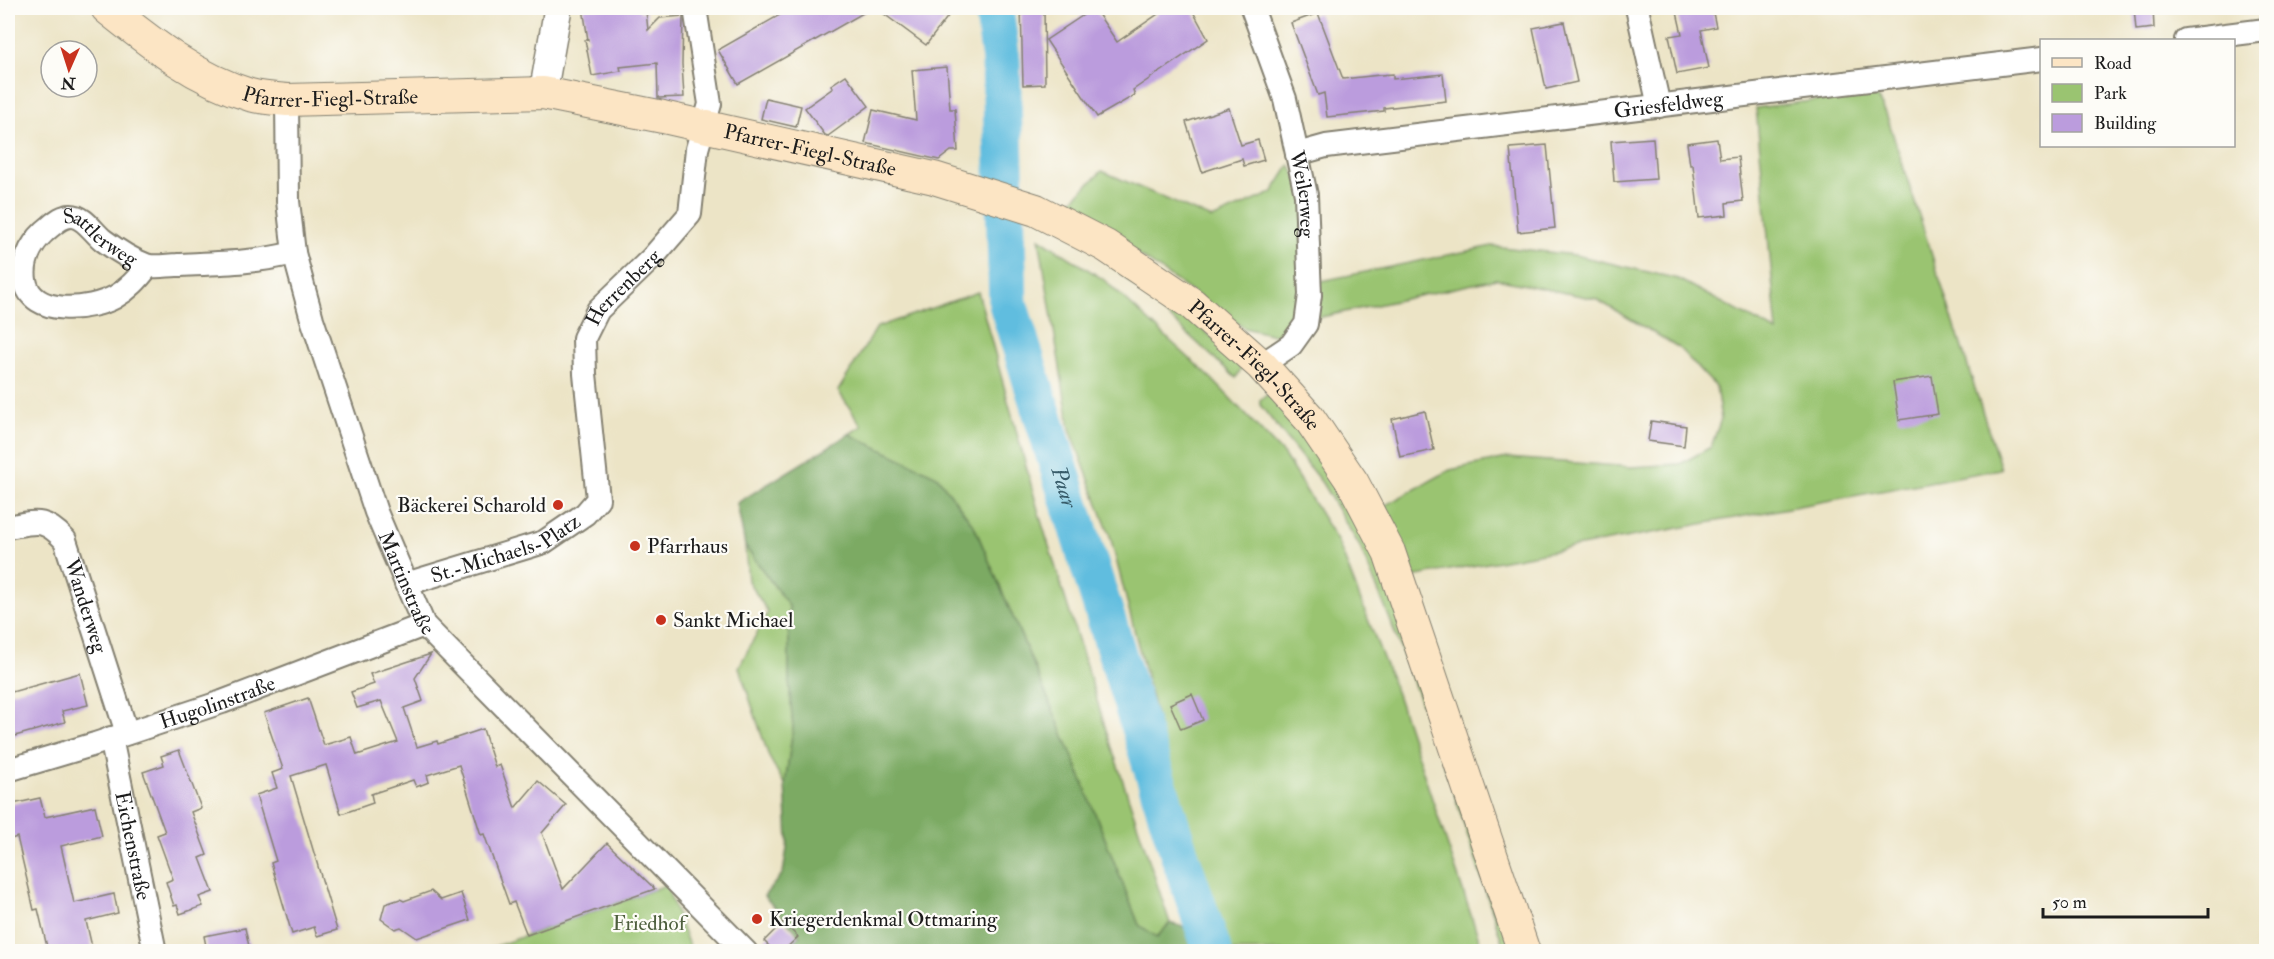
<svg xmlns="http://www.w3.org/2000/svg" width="2274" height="959" viewBox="0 0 2274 959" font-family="'IM FELL Double Pica',serif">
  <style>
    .green { fill: #9ac471; stroke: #5b7046; stroke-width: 1.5 }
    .forest { fill: #7baa63; stroke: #4c6340; stroke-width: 1.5 }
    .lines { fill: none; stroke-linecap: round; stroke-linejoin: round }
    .river { stroke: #61bddf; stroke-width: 39 }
    .building { fill: #bb9cdd }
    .minor-casing { stroke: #848071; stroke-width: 26 }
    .tertiary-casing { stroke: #848071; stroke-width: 30 }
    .secondary-casing { stroke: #848071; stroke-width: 34 }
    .minor { stroke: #fff; stroke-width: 22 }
    .tertiary { stroke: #fff; stroke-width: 27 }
    .secondary { stroke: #fce5c4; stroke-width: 32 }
    .poi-dot { fill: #c8321e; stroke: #fdfcf7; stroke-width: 2 }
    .labels { text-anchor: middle; stroke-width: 4.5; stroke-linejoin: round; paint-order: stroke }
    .street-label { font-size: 21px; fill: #1c1c1c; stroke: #fdfcf7 }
    .poi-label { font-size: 21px; fill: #1c1c1c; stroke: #fdfcf7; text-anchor: start }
    .park-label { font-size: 21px; fill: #4e5f3e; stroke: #fdfcf7 }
    .water-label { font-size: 22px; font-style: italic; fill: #385c6a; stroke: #fdfcf7 }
  </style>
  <rect width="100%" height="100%" fill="#fdfcf7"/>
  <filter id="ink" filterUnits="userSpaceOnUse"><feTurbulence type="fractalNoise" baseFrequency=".0167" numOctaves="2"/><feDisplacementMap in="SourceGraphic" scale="12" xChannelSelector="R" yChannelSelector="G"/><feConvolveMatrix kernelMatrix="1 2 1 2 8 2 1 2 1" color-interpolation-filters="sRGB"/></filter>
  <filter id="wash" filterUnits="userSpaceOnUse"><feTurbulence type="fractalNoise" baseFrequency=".008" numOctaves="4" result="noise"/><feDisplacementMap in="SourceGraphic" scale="24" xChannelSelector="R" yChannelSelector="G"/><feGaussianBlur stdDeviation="1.35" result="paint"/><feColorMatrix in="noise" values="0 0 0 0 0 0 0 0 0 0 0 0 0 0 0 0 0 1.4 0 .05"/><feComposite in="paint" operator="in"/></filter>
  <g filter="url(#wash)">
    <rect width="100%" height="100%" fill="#ece4c6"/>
    <g class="green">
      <polygon points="1874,93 1886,113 2001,469 1412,577 1382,507 1450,470 1507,458 1632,467 1680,464 1711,447 1721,419 1716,387 1678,347 1596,299 1496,279 1317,318 1316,282 1492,246 1575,255 1678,279 1777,332 1756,108"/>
      <polygon points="1290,165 1306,195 1306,324 1278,336 1244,328 1067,205 1102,171 1212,219 1272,193"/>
      <polygon points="1039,238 1103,279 1212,379 1284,455 1338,542 1397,694 1483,951 1229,951 1216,905 1196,856 1166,753 1110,536 1070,429"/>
      <polygon points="1103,257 1152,287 1244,364 1236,378"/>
      <polygon points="978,292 1040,517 1107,733 1170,923 1157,937 1139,925 1072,755 974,526 937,476 849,434 862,426 838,391 877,327"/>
      <polygon points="1267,395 1275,396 1330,467 1372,540 1521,951 1505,951 1450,781 1389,617 1359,545 1322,483 1260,405 1260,400"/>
      <polygon points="745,546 789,606 789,679 793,728 785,785 769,757 739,667 768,612 748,581"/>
      <polygon points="666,885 691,951 480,952"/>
    </g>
    <polygon class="forest" points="849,434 937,476 974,526 1072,755 1139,925 1157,937 1170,923 1207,934 1213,951 785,951 800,936 764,896 783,873 788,841 785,785 793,728 789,679 789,606 745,546 737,503"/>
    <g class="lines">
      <path class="river" id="s1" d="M994,8L1001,61L1008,304L1181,859L1213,952"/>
    </g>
    <g id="blocks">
      <g class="building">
        <polygon points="583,8 639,8 640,12 646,11 648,30 660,18 683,16 682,64 684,97 658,98 657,63 620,67 621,71 592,76 585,40 588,40"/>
        <polygon points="792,8 872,8 738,84 718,50"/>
        <polygon points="876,8 939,8 949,15 926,45"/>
        <polygon points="1021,8 1044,8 1045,84 1023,85"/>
        <polygon points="1094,8 1117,42 1158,14 1153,8 1191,8 1208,39 1133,90 1135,95 1097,117 1046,40"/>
        <polygon points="1676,8 1712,8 1716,27 1701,30 1709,68 1677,74 1669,36 1682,34"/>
        <polygon points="2134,8 2153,8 2154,28 2136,30"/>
        <polygon points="1318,13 1343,79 1380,75 1393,74 1393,79 1443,74 1446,101 1384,108 1384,111 1327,117 1324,93 1318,95 1291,23"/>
        <polygon points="1564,22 1577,82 1546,89 1533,28"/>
        <polygon points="947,67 950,109 955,109 958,151 951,151 939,160 865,143 873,110 916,120 912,70"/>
        <polygon points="846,75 869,106 828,136 825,135 805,108 833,88 831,85"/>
        <polygon points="766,98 801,106 796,127 761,119"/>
        <polygon points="1229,108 1241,145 1258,140 1264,160 1244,166 1242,159 1202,172 1186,122"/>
        <polygon points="1653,138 1656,179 1614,182 1611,141"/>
        <polygon points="1717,139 1720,159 1738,157 1743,201 1726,203 1727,215 1699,218 1693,165 1690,165 1687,143"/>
        <polygon points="1547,145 1555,228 1518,232 1510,148"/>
        <polygon points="1932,376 1938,414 1899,420 1893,382"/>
        <polygon points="1425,411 1434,450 1400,457 1392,419"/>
        <polygon points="1651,421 1686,426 1684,446 1648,441"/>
        <polygon points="431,654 415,678 423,701 404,708 417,747 437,741 438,744 483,729 495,767 500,765 515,808 538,781 566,805 542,833 563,889 607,843 655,889 527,935 514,902 509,904 484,834 481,835 459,765 427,775 429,782 416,787 413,780 371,794 373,803 341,814 326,765 291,776 337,930 317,936 314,927 292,934 271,863 276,861 256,795 277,788 272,773 283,769 264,713 308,698 324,745 351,737 357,755 398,742 381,701 357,708 351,692 374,684 370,674"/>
        <polygon points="80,673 88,705 62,711 65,722 8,738 8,693"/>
        <polygon points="1192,694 1203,720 1181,729 1170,704"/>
        <polygon points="179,750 201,808 191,812 207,855 200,858 213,892 199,897 203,906 180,914 177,905 174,906 166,882 173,879 157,835 165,832 143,772 164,765 161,756"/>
        <polygon points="40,798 45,817 95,806 102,836 61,846 74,903 114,894 118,913 86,921 93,951 48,951 38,909 34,910 17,837 11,839 8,825 8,805"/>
        <polygon points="431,891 441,900 461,893 470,920 417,938 401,927 395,929 381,919 385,904 400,899 404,901"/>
        <polygon points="783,922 798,937 783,951 774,951 764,941"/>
        <polygon points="245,928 250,951 207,951 204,936"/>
      </g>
    </g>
  </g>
  <g filter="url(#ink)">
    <use href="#blocks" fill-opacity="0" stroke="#848071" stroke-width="1.5"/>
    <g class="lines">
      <defs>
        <g id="minor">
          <path id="s2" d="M1252,8L1285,99L1306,195L1310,295L1306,324L1291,345L1261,365"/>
          <polyline points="1637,8 1659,106"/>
          <polyline points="2186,40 2266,30"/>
          <path id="s3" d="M287,100L288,201L294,253L312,319L376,512L424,625L746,952"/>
          <path id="s4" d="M1297,154L1326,146L2042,59"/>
          <path id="s5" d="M148,266C138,279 129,289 115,297C91,310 31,318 25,280C22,258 34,239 51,226C57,221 63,216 71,216C84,216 93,232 103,240C115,249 132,260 146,265C154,268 168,265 177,265C218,263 254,263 294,253"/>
          <path id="s6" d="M8,527C36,522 44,517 65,540L127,733"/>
          <path id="s7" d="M406,584L544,542L585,514L598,499L585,374L584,338L598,310L652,258L690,214L697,149L710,104L695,8"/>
          <path id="s8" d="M111,738L155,952"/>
          <path id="s9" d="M8,770L95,744L222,702L424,625"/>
        </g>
        <polyline id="tertiary" points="543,93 558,8"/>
        <g id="secondary">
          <path id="s10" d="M107,8C151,43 194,78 250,95C261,98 275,99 287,100L543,93L663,117L934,178L1036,210L1106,246L1192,304L1261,365L1309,418L1353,483L1389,552L1524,952"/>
        </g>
      </defs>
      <use href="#minor" class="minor-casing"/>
      <use href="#tertiary" class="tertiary-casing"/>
      <use href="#secondary" class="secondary-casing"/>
      <use href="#minor" class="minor"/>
      <use href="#tertiary" class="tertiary"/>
      <use href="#secondary" class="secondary"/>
    </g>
  </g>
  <g class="poi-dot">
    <circle cx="558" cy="505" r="6"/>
    <circle cx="635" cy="546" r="6"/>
    <circle cx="661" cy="620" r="6"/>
    <circle cx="757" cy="919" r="6"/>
  </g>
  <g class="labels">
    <g class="street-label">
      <text dy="7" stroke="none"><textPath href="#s10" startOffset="249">Pfarrer-Fiegl-Straße</textPath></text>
      <text dy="7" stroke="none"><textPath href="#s4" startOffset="375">Griesfeldweg</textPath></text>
      <text dy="7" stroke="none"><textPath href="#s10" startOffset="735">Pfarrer-Fiegl-Straße</textPath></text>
      <text dy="7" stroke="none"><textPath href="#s2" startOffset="194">Weilerweg</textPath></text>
      <text dy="7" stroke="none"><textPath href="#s5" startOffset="272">Sattlerweg</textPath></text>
      <text dy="7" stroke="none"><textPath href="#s7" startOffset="440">Herrenberg</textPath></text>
      <text dy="7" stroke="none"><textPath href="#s10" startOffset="1239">Pfarrer-Fiegl-Straße</textPath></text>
      <text dy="7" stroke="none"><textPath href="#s7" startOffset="106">St.-Michaels-Platz</textPath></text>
      <text dy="7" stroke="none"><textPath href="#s3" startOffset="502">Martinstraße</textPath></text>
      <text dy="7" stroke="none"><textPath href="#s6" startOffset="132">Wanderweg</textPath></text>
      <text dy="7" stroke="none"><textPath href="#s9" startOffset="220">Hugolinstraße</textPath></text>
      <text dy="7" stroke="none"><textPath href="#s8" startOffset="110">Eichenstraße</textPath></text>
    </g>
    <g class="poi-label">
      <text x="546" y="512" text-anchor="end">Bäckerei Scharold</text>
      <text x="647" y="553">Pfarrhaus</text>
      <text x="673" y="627">Sankt Michael</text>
      <text x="769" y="926">Kriegerdenkmal Ottmaring</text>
    </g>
    <g class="park-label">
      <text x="649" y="930">Friedhof</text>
    </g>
    <g class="water-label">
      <text dy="8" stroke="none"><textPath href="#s1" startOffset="488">Paar</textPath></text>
    </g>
  </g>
  <rect width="2274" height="959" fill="none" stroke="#fdfcf7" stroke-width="30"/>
  <rect x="2040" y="39" width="195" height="108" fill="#fdfcf7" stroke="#a3a29f" stroke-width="1.5"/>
  <rect x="2052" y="58" width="30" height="9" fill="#fce5c4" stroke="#a3a29f" stroke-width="1.5"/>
  <text x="2094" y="69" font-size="18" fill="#1c1c1c">Road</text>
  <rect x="2052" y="84" width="30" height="18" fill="#9ac471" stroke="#a3a29f" stroke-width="1.5"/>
  <text x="2094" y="99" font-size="18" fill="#1c1c1c">Park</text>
  <rect x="2052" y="114" width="30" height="18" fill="#bb9cdd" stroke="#a3a29f" stroke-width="1.5"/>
  <text x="2094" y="129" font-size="18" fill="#1c1c1c">Building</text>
  <g transform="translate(69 69) rotate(183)"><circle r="28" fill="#fdfcf7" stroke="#a3a29f" stroke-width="1.5"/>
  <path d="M0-4.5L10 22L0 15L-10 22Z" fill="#c8321e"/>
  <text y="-9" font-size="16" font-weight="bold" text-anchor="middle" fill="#1c1c1c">N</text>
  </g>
  <path d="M2043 908v9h165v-9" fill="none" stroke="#1c1c1c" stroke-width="3"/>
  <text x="2052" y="908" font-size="18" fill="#1c1c1c" stroke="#fdfcf7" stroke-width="4.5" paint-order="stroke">50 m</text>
</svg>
